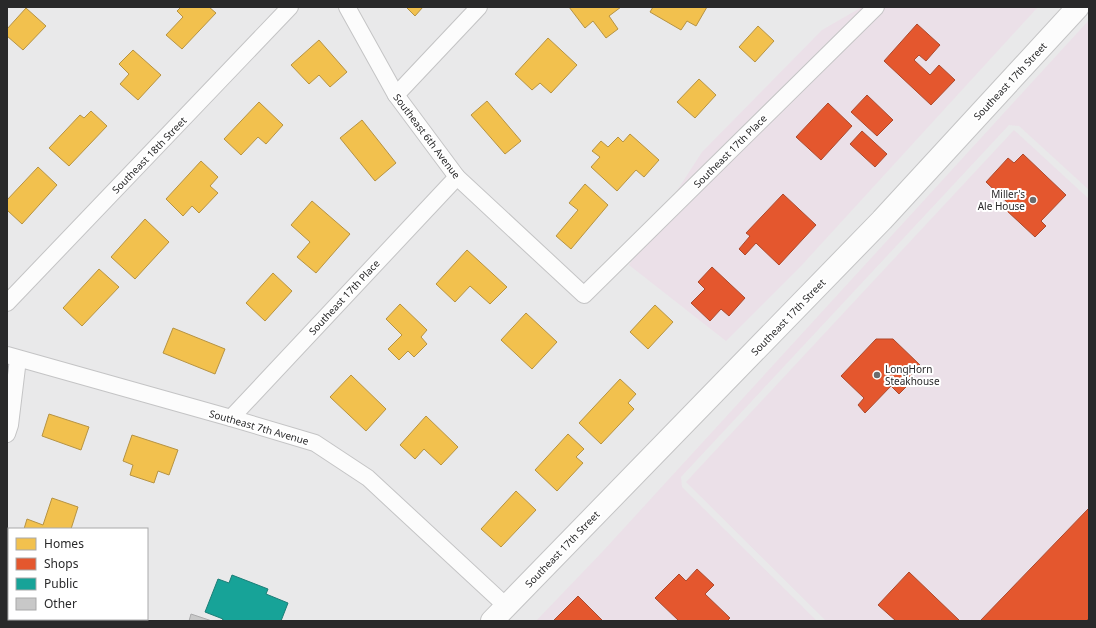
<svg xmlns="http://www.w3.org/2000/svg" width="1096" height="628" viewBox="0 0 1096 628" font-family="'Noto Sans',sans-serif">
  <style>
    .commercial { fill: #ebe0e8 }
    .homes { fill: #f2c14e; stroke: #b69343 }
    .shops { fill: #e4572e; stroke: #ac492d }
    .public { fill: #17a398; stroke: #1c7e77 }
    .building { fill: #c8c8c8; stroke: #ababac }
    .lines { fill: none; stroke-linecap: round; stroke-linejoin: round }
    .street-casing { stroke: #c4c4c5; stroke-width: 18 }
    .secondary-casing { stroke: #c4c4c5; stroke-width: 24 }
    .street { stroke: #fcfcfc; stroke-width: 16 }
    .secondary { stroke: #fcfcfc; stroke-width: 22 }
    .poi-dot { fill: #6c6c6d; stroke: #fff; stroke-width: 1.5 }
    .labels { text-anchor: middle; stroke-width: 4; stroke-linejoin: round; paint-order: stroke }
    .street-label { font-size: 10px; fill: #29292a; stroke: #fff }
    .poi-label { font-size: 10px; fill: #29292a; stroke: #fff; text-anchor: end }
  </style>
  <rect width="100%" height="100%" fill="#e9e9ea"/>
  <g class="commercial">
    <polygon points="862,7 1038,7 801,266 726,341 629,265 702,152 822,30"/>
    <polygon points="1089,20 1089,190 1019,126 1009,125 681,477 682,487 817,621 536,621 604,550"/>
    <polygon points="1014,130 1089,199 1089,621 826,621 686,482"/>
  </g>
  <g class="homes">
    <polygon points="181,7 209,7 216,13 182,49 166,35 183,17 177,11"/>
    <polygon points="406,7 423,7 415,16"/>
    <polygon points="569,7 621,7 609,16 618,29 606,38 593,21 585,28"/>
    <polygon points="653,7 707,7 696,26 687,21 681,30 650,12"/>
    <polygon points="26,8 46,26 23,50 7,36 7,29"/>
    <polygon points="758,26 774,41 755,62 739,47"/>
    <polygon points="548,38 577,65 551,93 540,83 532,90 515,74"/>
    <polygon points="319,40 347,72 330,87 319,75 309,84 291,65"/>
    <polygon points="133,50 161,75 138,100 120,84 129,74 119,64"/>
    <polygon points="699,79 716,95 695,118 677,102"/>
    <polygon points="487,101 521,141 505,154 471,115"/>
    <polygon points="259,102 283,125 266,144 258,137 241,155 224,139"/>
    <polygon points="91,111 107,126 69,166 49,148 80,115 84,118"/>
    <polygon points="362,120 396,163 375,181 340,138"/>
    <polygon points="630,134 659,160 644,177 636,170 617,191 591,167 600,157 592,151 601,141 608,147 618,137 623,142"/>
    <polygon points="201,161 218,177 210,186 218,193 199,213 192,206 183,216 166,199"/>
    <polygon points="38,167 57,185 22,224 7,210 7,200"/>
    <polygon points="585,184 608,205 571,249 556,236 578,210 569,203"/>
    <polygon points="312,201 350,234 316,273 297,257 310,242 291,225"/>
    <polygon points="145,219 169,242 135,279 111,257"/>
    <polygon points="467,250 507,287 490,304 470,286 455,302 436,284"/>
    <polygon points="99,269 119,287 82,326 63,308"/>
    <polygon points="273,273 292,291 265,321 246,303"/>
    <polygon points="400,304 427,330 421,337 427,344 414,357 408,351 399,360 388,349 402,335 386,319"/>
    <polygon points="655,305 673,322 648,349 630,332"/>
    <polygon points="526,313 557,342 532,369 501,340"/>
    <polygon points="173,328 225,349 215,374 163,353"/>
    <polygon points="351,375 386,409 366,431 330,397"/>
    <polygon points="620,379 636,394 628,403 634,409 601,444 579,423"/>
    <polygon points="49,414 89,427 81,450 42,436"/>
    <polygon points="426,416 458,447 441,465 424,449 415,459 400,445"/>
    <polygon points="568,434 584,449 576,457 583,463 557,491 535,470"/>
    <polygon points="132,435 178,450 169,475 158,471 154,483 130,475 133,465 123,461"/>
    <polygon points="516,491 536,510 501,547 481,529"/>
    <polygon points="52,498 78,507 71,529 24,529 27,519 43,525"/>
  </g>
  <g class="shops">
    <polygon points="917,24 940,45 926,61 919,55 914,60 930,75 939,65 955,80 931,105 884,61"/>
    <polygon points="867,95 893,120 877,136 851,112"/>
    <polygon points="828,103 852,126 821,160 796,137"/>
    <polygon points="862,131 887,154 875,167 850,144"/>
    <polygon points="1023,154 1066,195 1041,221 1046,226 1035,237 1006,210 1010,205 986,182 1008,158 1014,163"/>
    <polygon points="783,194 816,225 779,265 756,243 745,255 739,249 750,236 746,233"/>
    <polygon points="712,267 745,298 729,316 721,309 710,321 691,303 705,289 698,282"/>
    <polygon points="876,339 893,339 920,365 911,374 915,378 899,394 891,386 865,413 858,405 864,398 841,376"/>
    <polygon points="1089,508 1089,618 1086,621 980,621"/>
    <polygon points="697,569 714,585 705,594 730,618 727,621 679,621 655,598 679,574 686,581"/>
    <polygon points="909,572 960,621 896,621 878,605"/>
    <polygon points="578,596 603,621 553,621"/>
  </g>
  <polygon class="public" points="232,575 268,589 266,594 288,603 281,621 222,621 223,619 205,612 218,579 229,583"/>
  <polygon class="building" points="191,614 212,621 189,621"/>
  <g class="lines">
    <defs>
      <g id="street">
        <polyline points="347,7 396,95 457,177 584,295 876,7"/>
        <polyline points="396,95 479,7"/>
        <polyline points="7,303 290,7"/>
        <polyline points="7,355 231,418 315,443 368,478 506,606"/>
        <polyline points="231,418 457,177"/>
        <polyline points="7,434 10,425 18,359"/>
      </g>
      <polyline id="secondary" points="492,621 882,220 1078,7"/>
    </defs>
    <use href="#street" class="street-casing"/>
    <use href="#secondary" class="secondary-casing"/>
    <use href="#street" class="street"/>
    <use href="#secondary" class="secondary"/>
  </g>
  <g class="poi-dot">
    <circle cx="1033" cy="200" r="4"/>
    <circle cx="877" cy="375" r="4"/>
  </g>
  <g class="labels">
    <g class="street-label">
      <text transform="translate(1010 81) rotate(-47)" y="4">Southeast 17th Street</text>
      <text transform="translate(427 136) rotate(53)" y="4">Southeast 6th Avenue</text>
      <text transform="translate(730 151) rotate(-45)" y="4">Southeast 17th Place</text>
      <text transform="translate(149 155) rotate(-46)" y="4">Southeast 18th Street</text>
      <text transform="translate(344 297) rotate(-47)" y="4">Southeast 17th Place</text>
      <text transform="translate(788 317) rotate(-46)" y="4">Southeast 17th Street</text>
      <text transform="translate(259 427) rotate(16)" y="4">Southeast 7th Avenue</text>
      <text transform="translate(562 549) rotate(-46)" y="4">Southeast 17th Street</text>
    </g>
    <g class="poi-label">
      <text x="1025" y="198">Miller's<tspan x="1025" dy="12">Ale House</tspan></text>
      <text x="885" y="373" text-anchor="start">LongHorn<tspan x="885" dy="12">Steakhouse</tspan></text>
    </g>
  </g>
  <rect width="1096" height="628" fill="none" stroke="#29292a" stroke-width="16"/>
  <rect x="8" y="528" width="140" height="92" fill="#ffffff" stroke="#a9a9aa"/>
  <rect x="16" y="538" width="20" height="12" fill="#f2c14e" stroke="#a9a9aa"/>
  <text x="44" y="548" font-size="12" fill="#29292a">Homes</text>
  <rect x="16" y="558" width="20" height="12" fill="#e4572e" stroke="#a9a9aa"/>
  <text x="44" y="568" font-size="12" fill="#29292a">Shops</text>
  <rect x="16" y="578" width="20" height="12" fill="#17a398" stroke="#a9a9aa"/>
  <text x="44" y="588" font-size="12" fill="#29292a">Public</text>
  <rect x="16" y="598" width="20" height="12" fill="#c8c8c8" stroke="#a9a9aa"/>
  <text x="44" y="608" font-size="12" fill="#29292a">Other</text>
</svg>
